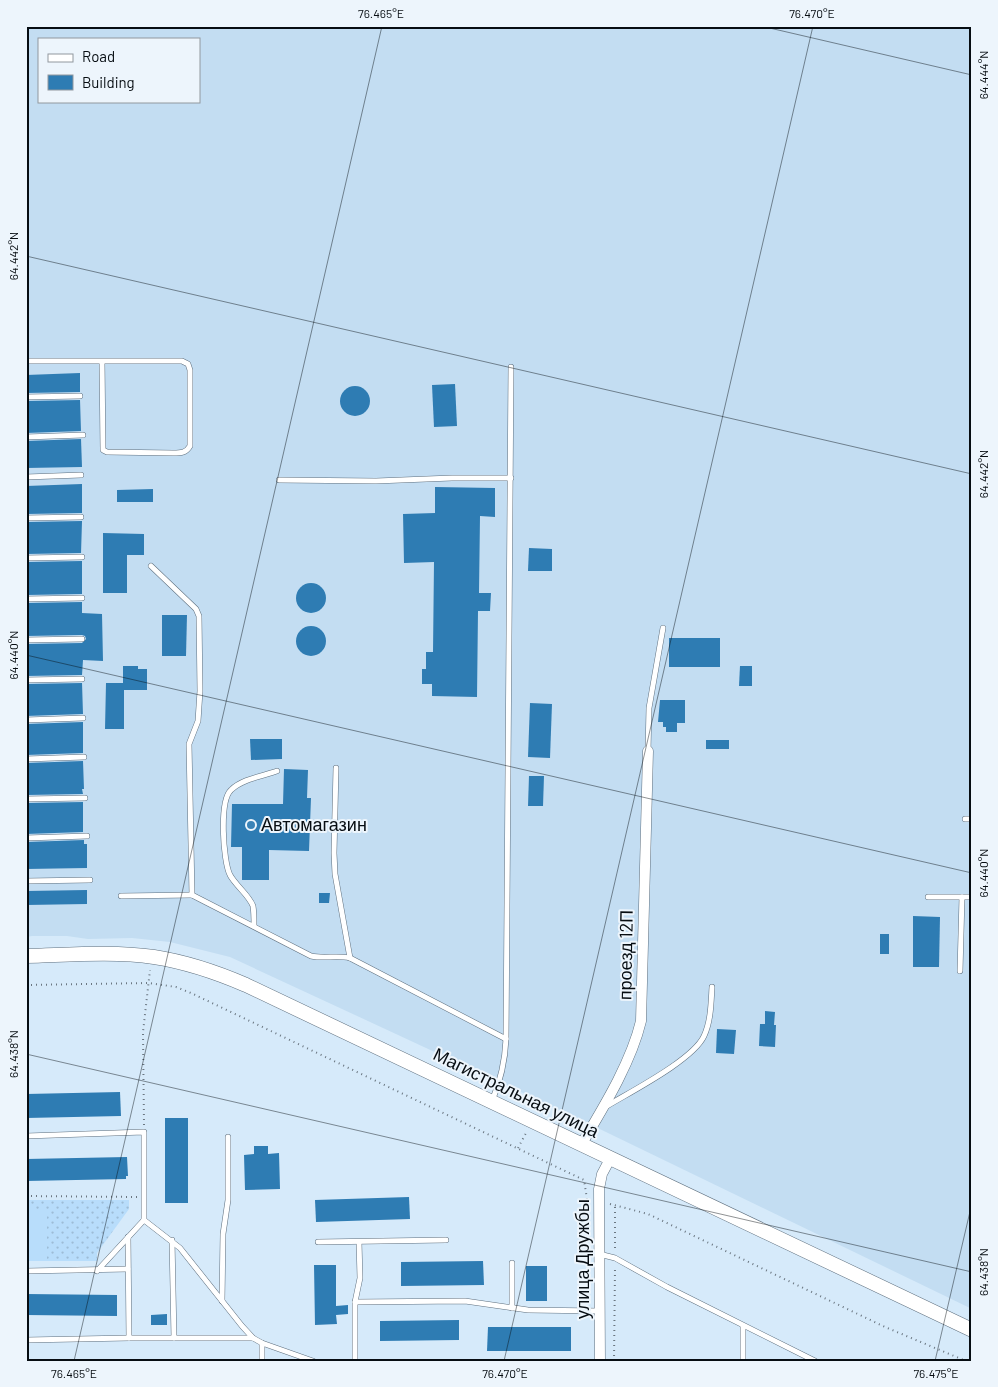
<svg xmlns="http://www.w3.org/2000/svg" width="998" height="1387" viewBox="0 0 998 1387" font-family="Barlow,sans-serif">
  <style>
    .built { fill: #c3ddf2; fill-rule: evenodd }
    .grass { fill: url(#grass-dots) }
    .pitch { fill: #b8ddfb }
    .building { fill: #2e7cb3 }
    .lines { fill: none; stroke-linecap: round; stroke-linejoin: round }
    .service-casing { stroke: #5e6f7e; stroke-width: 6 }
    .minor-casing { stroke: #5e6f7e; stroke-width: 11 }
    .secondary-casing { stroke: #5e6f7e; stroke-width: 15 }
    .path { stroke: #6a7680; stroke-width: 2; stroke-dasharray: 1 4; stroke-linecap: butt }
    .service { stroke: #fff; stroke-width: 5 }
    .minor { stroke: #fff; stroke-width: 10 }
    .secondary { stroke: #fff; stroke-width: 14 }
    .ticks { fill: none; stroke: #070d12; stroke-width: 1; stroke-opacity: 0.45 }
    .poi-dot { fill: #3a83b7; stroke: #edf5fc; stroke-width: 2 }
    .labels { text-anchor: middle; stroke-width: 4; stroke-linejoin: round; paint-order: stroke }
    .poi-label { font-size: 18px; fill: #070d12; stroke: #edf5fc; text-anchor: start }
    .street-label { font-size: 18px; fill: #070d12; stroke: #edf5fc }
    .neatline { fill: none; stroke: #070d12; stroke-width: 2 }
    .ticks-label { font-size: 12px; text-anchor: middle; fill: #070d12 }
  </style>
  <defs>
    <pattern id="grass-dots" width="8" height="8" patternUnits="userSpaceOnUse" patternTransform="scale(1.25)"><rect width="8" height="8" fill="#b8ddfb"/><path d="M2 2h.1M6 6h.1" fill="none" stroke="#9dbcd6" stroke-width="1.8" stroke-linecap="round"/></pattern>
  </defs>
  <rect width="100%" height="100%" fill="#d6eafa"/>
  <path class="built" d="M26,26H972V1309L577,1118L230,957L170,942L132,938L88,939L67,936H32L26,937ZM39,39H199V101H39Z"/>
  <polygon class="grass" points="26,1200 129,1200 129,1209 97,1253 97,1261 47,1261 47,1211 26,1211"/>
  <rect class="pitch" x="26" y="1211" width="21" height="50"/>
  <g class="building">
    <polygon points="80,373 80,392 26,393 26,375"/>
    <polygon points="455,384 457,426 434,427 432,385"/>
    <circle cx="355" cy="401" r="15"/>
    <polygon points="80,400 81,431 26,433 26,401"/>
    <polygon points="81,439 82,467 26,468 26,441"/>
    <polygon points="82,484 82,513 26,514 26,486"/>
    <polygon points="435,487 495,488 495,517 480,516 479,593 491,593 490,611 478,611 477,697 432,696 432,684 422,684 422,669 426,669 426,652 433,652 434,562 404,563 403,514 435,513"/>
    <polygon points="153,489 153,502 117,502 117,490"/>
    <polygon points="82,521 81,553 26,554 26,522"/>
    <polygon points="103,533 144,534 144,555 127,555 127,593 103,593"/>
    <polygon points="529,548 552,549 552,571 528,571"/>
    <polygon points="82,561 82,594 26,595 26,562"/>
    <circle cx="311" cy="598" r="15"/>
    <polygon points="82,602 82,613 102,614 103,661 83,660 82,675 26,676 26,644 82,643 86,639 85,636 82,635 26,636 26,603"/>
    <polygon points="162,615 187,615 186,656 162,656"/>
    <circle cx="311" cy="641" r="15"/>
    <rect x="669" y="638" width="51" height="29"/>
    <polygon points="123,666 138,666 138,669 147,669 147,690 124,690 124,729 105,729 106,683 123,683"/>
    <polygon points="740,666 752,666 752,686 739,686"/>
    <polygon points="82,683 83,714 26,716 26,684"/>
    <polygon points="660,700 685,700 685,723 677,723 677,732 666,732 666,727 663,727 663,722 658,722"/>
    <polygon points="530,703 552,704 550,758 528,757"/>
    <polygon points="83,722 83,753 26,755 26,724"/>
    <polygon points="250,739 282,739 282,759 251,760"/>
    <rect x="706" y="740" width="23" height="9"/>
    <polygon points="83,761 84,789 82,789 83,794 26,795 26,763"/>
    <polygon points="284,769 308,770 307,798 311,798 309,851 269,850 269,880 242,880 242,847 231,847 232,804 283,804"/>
    <polygon points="529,776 544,776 543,806 528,806"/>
    <polygon points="83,802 83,832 26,834 26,803"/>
    <polygon points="84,840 84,844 87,844 87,868 26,869 26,842"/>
    <polygon points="87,890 87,904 26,905 26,891"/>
    <polygon points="319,893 330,893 329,903 319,903"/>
    <polygon points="913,916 940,917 939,967 913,967"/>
    <rect x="880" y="934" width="9" height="20"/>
    <polygon points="765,1011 775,1012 774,1025 776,1025 775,1047 759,1046 760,1024 765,1024"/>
    <polygon points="717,1029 736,1030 734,1054 716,1053"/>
    <polygon points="120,1092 121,1116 26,1118 26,1094"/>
    <rect x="165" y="1118" width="23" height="85"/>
    <polygon points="254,1146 268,1146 268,1154 279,1153 280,1189 245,1190 244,1155 254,1154"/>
    <polygon points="127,1157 128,1176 126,1176 126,1179 26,1181 26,1159"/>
    <polygon points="409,1197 410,1219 316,1222 315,1200"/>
    <polygon points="483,1261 484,1285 401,1286 401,1262"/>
    <polygon points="314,1265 336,1265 336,1306 348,1305 348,1314 336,1315 337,1324 315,1325"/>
    <rect x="526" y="1266" width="21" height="35"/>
    <polygon points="26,1294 117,1295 117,1316 26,1315"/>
    <polygon points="167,1314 167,1325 151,1325 151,1315"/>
    <polygon points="459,1320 459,1340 380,1341 380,1321"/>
    <polygon points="488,1327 571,1327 571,1351 487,1351"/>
  </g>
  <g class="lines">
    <defs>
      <g id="service">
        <path d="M26,361H182L188,364L190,370V446C186,453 181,453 173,453L107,452L103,450L102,361"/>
        <polyline points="26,397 80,396"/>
        <polyline points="26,437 83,435"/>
        <polyline points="26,477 81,475"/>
        <polyline points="279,480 376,481 452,478 511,478"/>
        <polyline points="26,518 81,517"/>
        <polyline points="26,558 82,557"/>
        <path d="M151,566L196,609L199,616L200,691L198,721L189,744L192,895L311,956C324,959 337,955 350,958L506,1039"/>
        <polyline points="26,599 82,598"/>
        <polyline points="26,640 82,639"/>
        <polyline points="26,680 82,679"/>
        <polyline points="26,720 83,718"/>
        <polyline points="648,751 649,708 663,628"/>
        <polyline points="26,759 84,757"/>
        <polyline points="336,768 334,853 335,874 350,958"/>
        <polyline points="26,799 85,798"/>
        <polyline points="965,819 972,819"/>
        <polyline points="26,838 87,836"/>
        <polyline points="26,881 90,880"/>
        <polyline points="121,896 192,895"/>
        <polyline points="928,897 972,897"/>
        <path d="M254,926C254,920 254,912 253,906C249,895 236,886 230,875C223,861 219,801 231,790C242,779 263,776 277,771"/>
        <polyline points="960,971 962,897"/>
        <path d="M492,1101C501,1080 505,1062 506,1039L511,367"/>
        <path d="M607,1106C630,1092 693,1060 704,1036C711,1021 711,1003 712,987"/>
        <polyline points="26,1136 144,1132 144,1220 180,1248 242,1326 253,1338 262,1343 262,1361"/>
        <polyline points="128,1237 129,1338"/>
        <polyline points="172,1240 174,1338"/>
        <polyline points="318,1242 446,1240"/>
        <polyline points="599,1254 615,1258 667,1287 815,1361"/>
        <polyline points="512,1263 512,1308"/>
        <polyline points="26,1271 128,1269"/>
        <polyline points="97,1271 144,1220"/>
        <polyline points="222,1301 223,1234 228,1200 228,1137"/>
        <polyline points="355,1302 465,1301 528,1310 599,1311"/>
        <polyline points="743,1326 743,1361"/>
        <polyline points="26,1340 129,1338 253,1338"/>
        <polyline points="262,1343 313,1361"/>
        <polyline points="355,1361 355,1302 360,1278 359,1242"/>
      </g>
      <g id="minor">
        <path d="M581,1145C603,1108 631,1063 641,1021L648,751"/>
        <polyline points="600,1361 599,1189 602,1174 610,1159"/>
      </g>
      <path id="secondary" d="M26,956C68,955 112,951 154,957C186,962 216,972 246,985L972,1330"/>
    </defs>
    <use href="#service" class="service-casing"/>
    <use href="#minor" class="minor-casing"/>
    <use href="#secondary" class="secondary-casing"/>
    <g class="path">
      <polyline points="26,985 149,983 176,987 191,993 584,1180 587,1199"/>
      <polyline points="144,1125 143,1032 150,970"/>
      <polyline points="518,1148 526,1133"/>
      <polyline points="26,1196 137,1197"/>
      <polyline points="610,1204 648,1214 885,1327 966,1361"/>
      <polyline points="615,1248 615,1206"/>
      <polyline points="614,1361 615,1268"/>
    </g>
    <use href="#service" class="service"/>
    <use href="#minor" class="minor"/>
    <use href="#secondary" class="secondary"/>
  </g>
  <path class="ticks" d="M761,26L972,75M26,256L972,474M26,655L972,873M26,1054L972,1272M74,1361L382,26M504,1361L813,26M935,1361L972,1203"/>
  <circle class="poi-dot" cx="251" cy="825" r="5"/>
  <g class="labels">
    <g class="poi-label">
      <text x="261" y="831">Автомагазин</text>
    </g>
    <g class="street-label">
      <text transform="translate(626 955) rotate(-89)" y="6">проезд 12П</text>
      <text transform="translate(516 1093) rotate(26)" y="6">Магистральная улица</text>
      <text transform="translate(583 1259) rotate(-90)" y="6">улица Дружбы</text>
    </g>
  </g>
  <rect width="998" height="1387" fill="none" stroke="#edf5fc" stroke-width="55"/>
  <rect x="38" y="38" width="162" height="65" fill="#edf5fc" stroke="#91989e"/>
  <rect x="48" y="54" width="25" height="8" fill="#ffffff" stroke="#91989e"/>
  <text x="82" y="62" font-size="15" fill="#070d12">Road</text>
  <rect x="48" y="75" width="25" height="15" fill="#2e7cb3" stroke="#91989e"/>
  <text x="82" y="88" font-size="15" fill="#070d12">Building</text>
  <rect x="28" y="28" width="942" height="1332" class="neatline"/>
  <g class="ticks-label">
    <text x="381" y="18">76.465°E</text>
    <text x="812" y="18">76.470°E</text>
    <text transform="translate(984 75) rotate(-90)" y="4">64.444°N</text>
    <text transform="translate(14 256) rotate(-90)" y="4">64.442°N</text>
    <text transform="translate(984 474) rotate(-90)" y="4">64.442°N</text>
    <text transform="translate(14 655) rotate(-90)" y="4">64.440°N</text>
    <text transform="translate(984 873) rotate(-90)" y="4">64.440°N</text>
    <text transform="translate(14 1054) rotate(-90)" y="4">64.438°N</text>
    <text transform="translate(984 1272) rotate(-90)" y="4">64.438°N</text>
    <text x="74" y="1378">76.465°E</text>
    <text x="505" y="1378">76.470°E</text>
    <text x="936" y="1378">76.475°E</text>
  </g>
</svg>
